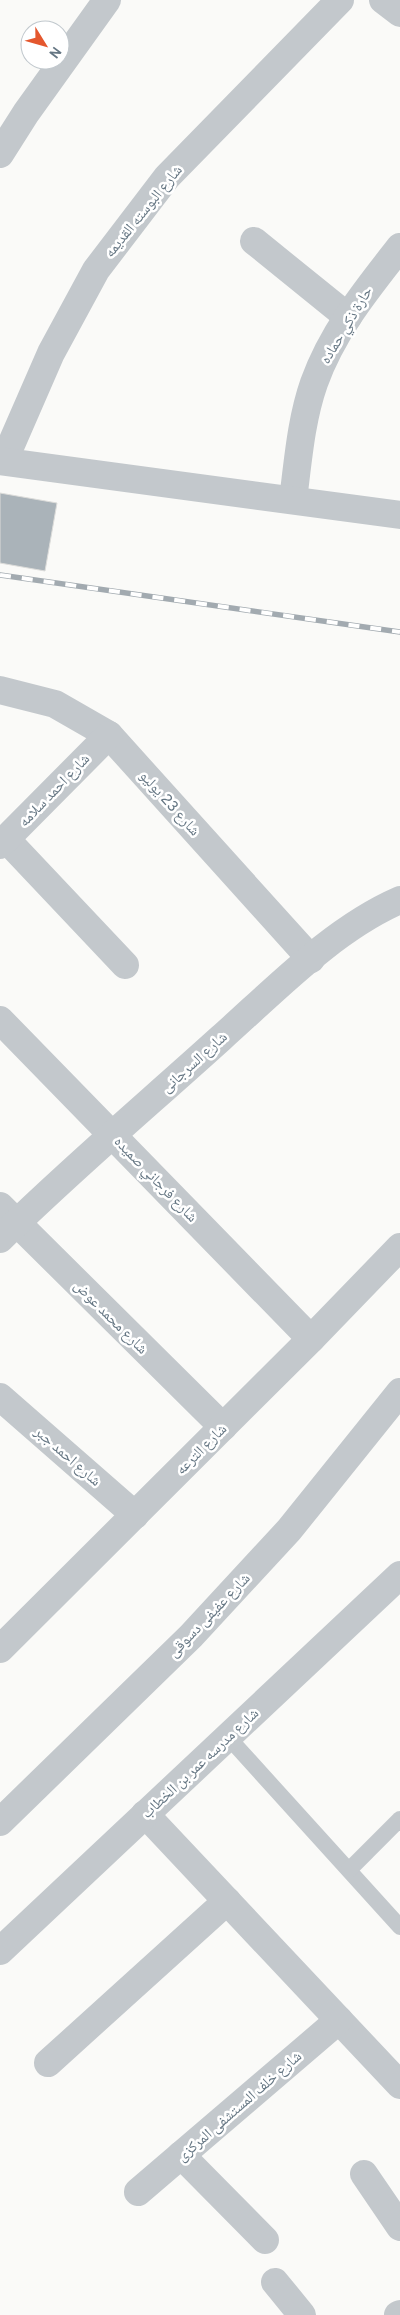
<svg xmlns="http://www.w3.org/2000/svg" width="400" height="2315" viewBox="0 0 400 2315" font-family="Overpass,'Noto Naskh Arabic',sans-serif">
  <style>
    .building { fill: #aab3b9; stroke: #dcdcda }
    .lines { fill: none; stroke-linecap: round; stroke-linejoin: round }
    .service { stroke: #c3c8cc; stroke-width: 16 }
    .minor { stroke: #c3c8cc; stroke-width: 28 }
    .tertiary { stroke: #c3c8cc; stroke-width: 28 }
    .rail-casing { stroke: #a2aab0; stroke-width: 5.5 }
    .rail { stroke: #fff; stroke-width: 4; stroke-dasharray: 11; stroke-linecap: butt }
    .labels { text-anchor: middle; stroke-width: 5; stroke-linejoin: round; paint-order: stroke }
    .street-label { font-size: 15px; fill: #657683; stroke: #fff }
  </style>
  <rect width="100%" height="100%" fill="#fafaf8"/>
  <polygon class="building" points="0,493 57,503 45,571 0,563"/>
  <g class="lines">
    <g class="service">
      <polyline points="228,1737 400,1927"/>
      <polyline points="349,1870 400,1819"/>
    </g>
    <g class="minor">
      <polyline points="383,0 400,13"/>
      <polyline points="0,154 26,113 107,0"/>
      <polyline points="254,241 348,317"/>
      <polyline points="4,461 51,353 96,270 167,177 340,0"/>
      <path d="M293,500C298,461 301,420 314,383C332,332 367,289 400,247"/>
      <polyline points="0,690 55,704 109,735 311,959"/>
      <polyline points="6,839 125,965"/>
      <polyline points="0,845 109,735"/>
      <polyline points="0,1020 311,1339"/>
      <polyline points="0,1206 223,1427"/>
      <path d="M0,1239C71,1169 147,1105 221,1038C275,990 333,929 400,900"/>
      <polyline points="0,1397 135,1515"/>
      <polyline points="0,1649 311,1339 400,1247"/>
      <polyline points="145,1814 400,2085"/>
      <polyline points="0,1822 191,1636 289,1530 400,1392"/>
      <polyline points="0,1951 400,1575"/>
      <polyline points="48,2063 227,1901"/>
      <polyline points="181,2155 265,2240"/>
      <polyline points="364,2174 400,2227"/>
      <polyline points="138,2192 339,2020"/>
      <polyline points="275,2282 302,2315"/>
      <polyline points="398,2315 400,2314"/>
    </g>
    <polyline class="tertiary" points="0,461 400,515"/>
    <defs>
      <polyline id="rail" points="0,575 400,632"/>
    </defs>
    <use href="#rail" class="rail-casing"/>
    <use href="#rail" class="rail"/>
  </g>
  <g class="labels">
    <g class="street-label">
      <text transform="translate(143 211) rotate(-51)" y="5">شارع البوسته القديمه</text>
      <text transform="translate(346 325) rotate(-59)" y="5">حارة ذكي حماده</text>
      <text transform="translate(54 790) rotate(-46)" y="5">شارع احمد سلامه</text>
      <text transform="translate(170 803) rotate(48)" y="5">شارع 23 يوليو</text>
      <text transform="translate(194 1062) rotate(-42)" y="5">شارع السرجانى</text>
      <text transform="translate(156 1179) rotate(46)" y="5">شارع فرجاني صميده</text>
      <text transform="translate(111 1317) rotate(45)" y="5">شارع محمد عوض</text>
      <text transform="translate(201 1449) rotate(-45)" y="5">شارع الترعه</text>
      <text transform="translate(68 1456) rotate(41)" y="5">شارع احمد جبر</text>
      <text transform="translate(209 1615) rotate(-46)" y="5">شارع عفيفى دسوقى</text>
      <text transform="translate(200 1763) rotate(-43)" y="5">شارع مدرسه عمر بن الخطاب</text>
      <text transform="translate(239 2106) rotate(-41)" y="5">شارع خلف المستشفى المركزى</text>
    </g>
  </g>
  <g transform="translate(45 45) rotate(127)"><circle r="24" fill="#ffffff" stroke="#c1c8cd"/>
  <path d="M0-4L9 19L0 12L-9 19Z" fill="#e4572e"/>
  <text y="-8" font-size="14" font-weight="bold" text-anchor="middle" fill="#657683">N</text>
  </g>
</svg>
